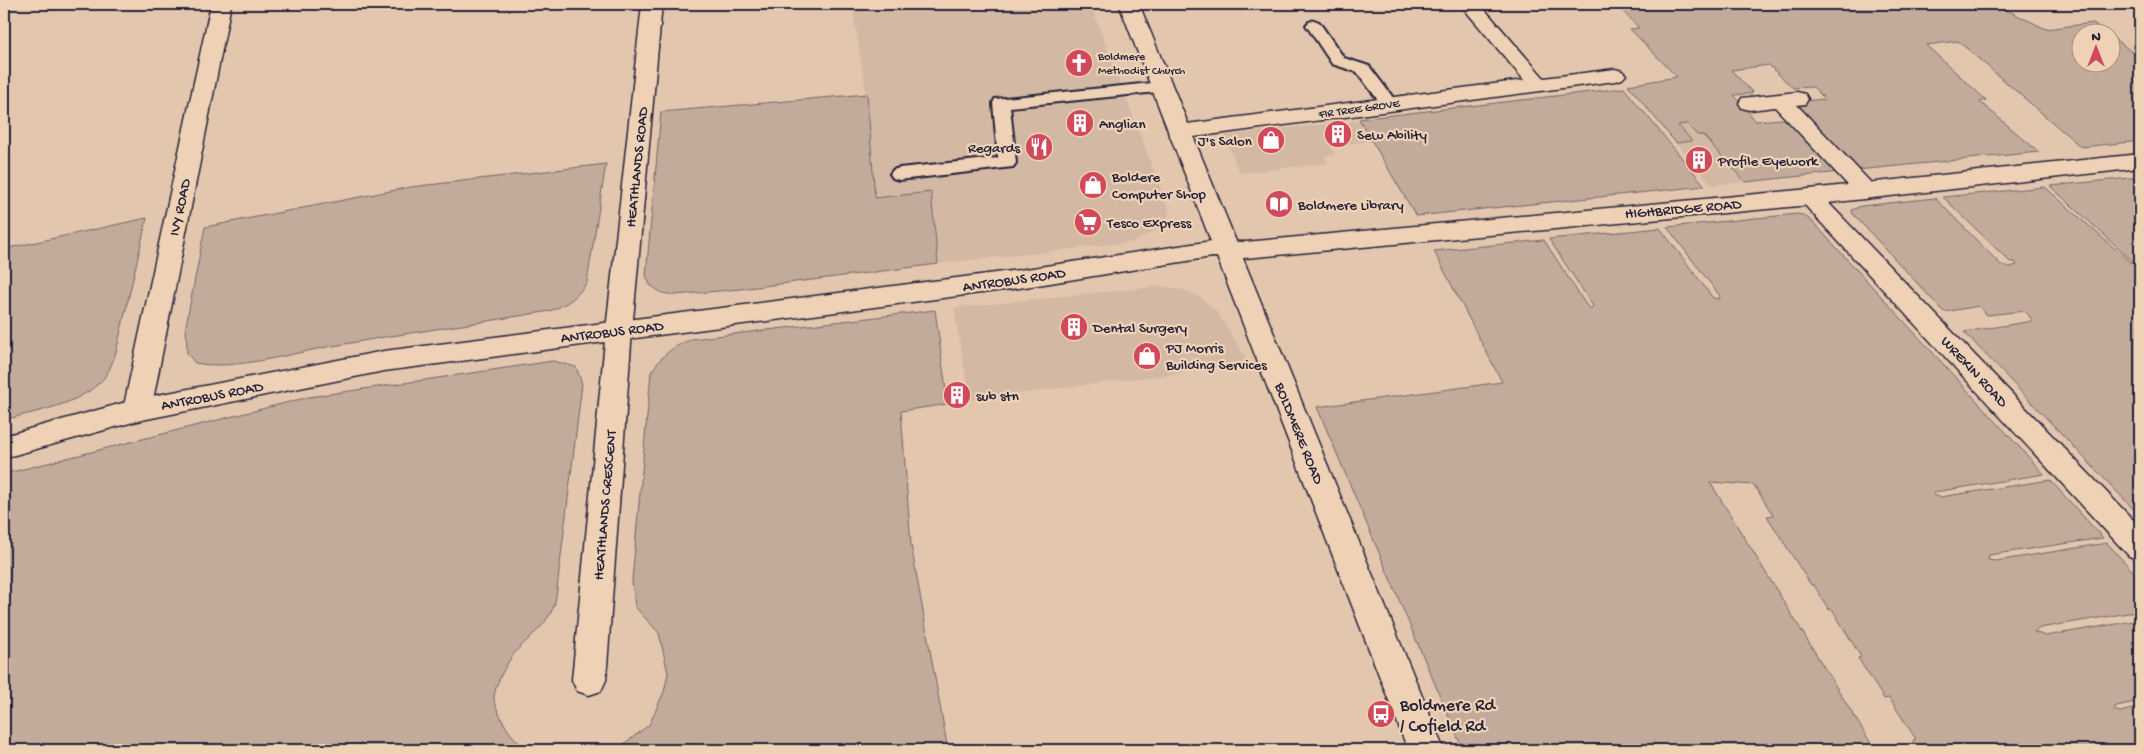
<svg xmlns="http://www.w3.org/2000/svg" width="2144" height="754" viewBox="0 0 2144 754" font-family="'Gochi Hand',sans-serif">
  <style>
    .built { fill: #d3b8a4 }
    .green { fill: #c2ab9b; stroke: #72666b }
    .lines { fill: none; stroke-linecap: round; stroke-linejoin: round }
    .service-casing { stroke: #22223b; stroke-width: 4 }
    .minor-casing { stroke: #22223b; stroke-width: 3 }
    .tertiary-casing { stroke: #22223b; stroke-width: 3 }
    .secondary-casing { stroke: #22223b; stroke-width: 3 }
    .service { fill: #efd1b5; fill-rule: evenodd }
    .minor { fill: #efd1b5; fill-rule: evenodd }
    .tertiary { fill: #efd1b5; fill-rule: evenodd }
    .secondary { fill: #efd1b5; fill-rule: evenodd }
    .labels { text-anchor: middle; stroke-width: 4.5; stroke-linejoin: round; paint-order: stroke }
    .far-poi-label { font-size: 12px; fill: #22223b; stroke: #efd1b5; text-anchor: start }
    .far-street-label { font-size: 12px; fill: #22223b; stroke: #efd1b5 }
    .poi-label { font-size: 15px; fill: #22223b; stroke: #efd1b5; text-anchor: start }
    .street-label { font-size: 15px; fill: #22223b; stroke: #efd1b5 }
    .near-poi-label { font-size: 18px; fill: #22223b; stroke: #efd1b5; text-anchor: start }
  </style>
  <rect width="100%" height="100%" fill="#e3c6ae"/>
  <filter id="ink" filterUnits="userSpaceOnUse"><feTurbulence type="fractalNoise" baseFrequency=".02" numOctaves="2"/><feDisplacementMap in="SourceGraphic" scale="10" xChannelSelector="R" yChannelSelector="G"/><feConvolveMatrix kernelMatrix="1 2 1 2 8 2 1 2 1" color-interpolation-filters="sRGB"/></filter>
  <g filter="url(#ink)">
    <g class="built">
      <polygon points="852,4 1090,4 1170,213 1159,228 1134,242 938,264 931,192 875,199 869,111"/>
      <polygon points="1359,119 1372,141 1330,146 1335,155 1325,156 1328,163 1240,173 1224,135 1356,121"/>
      <polygon points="1687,124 1697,135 1703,135 1745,182 1712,185 1676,143 1691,141 1678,125"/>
      <polygon points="1161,286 1184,290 1200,297 1217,312 1250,364 970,400 954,308"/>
    </g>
    <g class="green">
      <polygon points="1616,4 1994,4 2046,29 2092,23 2105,32 2082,32 2082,62 2112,62 2112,37 2140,58 2140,141 2081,147 1958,41 1926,45 1986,100 1980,102 2039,152 1857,170 1796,108 1804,101 1825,99 1813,87 1793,88 1769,65 1731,70 1753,93 1734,95 1756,121 1782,119 1798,126 1840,172 1745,182 1703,135 1697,135 1687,124 1678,125 1692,141 1676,143 1628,85 1677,77 1630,29 1639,28"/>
      <polygon points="1624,88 1705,186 1416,216 1359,119"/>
      <polygon points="867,94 875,198 931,192 938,264 740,289 675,295 662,293 650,285 646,275 661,112"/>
      <path d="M606,164L587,282C577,298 567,304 550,311C478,323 405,333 333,346C291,353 235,371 195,363L187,353L186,325L205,227L411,187Z"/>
      <polygon points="2140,177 2140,516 1964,332 2033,321 2025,311 1987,315 1979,306 1944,312 1853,214 1852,210 1861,206 1935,198 2001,265 2010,267 2017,265 2015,262 2010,262 1943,197 2045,187 2130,262 2136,264 2050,186"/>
      <polygon points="1797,214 1803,215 1813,222 2044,474 1935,492 1933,495 1940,497 2050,480 2103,538 1989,555 1988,560 1996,561 2107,543 2140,579 2140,611 2040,628 2034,632 2045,636 2140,620 2140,701 2116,706 2114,710 2120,712 2140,707 2140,750 1920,750 1913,740 1916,739 1889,698 1884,699 1858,658 1861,657 1832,609 1829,610 1814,585 1811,585 1767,516 1773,515 1754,485 1710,482 1875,750 1463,750 1317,407 1502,382 1434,251 1544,240 1586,305 1591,309 1593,306 1549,239 1660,228 1713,298 1719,299 1720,296 1667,227"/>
      <path d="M147,218L116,352C113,361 110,370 104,378C81,405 36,411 4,420V249Z"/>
      <path d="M935,310L948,404L901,411L911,545L948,750H616L649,725L664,692L668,673L659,633L635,607L632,580L651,372C664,353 671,348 692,339Z"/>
      <path d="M553,361L576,367L582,384L556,597C551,625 530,634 513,655C506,664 493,688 494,700C494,703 497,708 498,711C506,729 512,738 528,750H4V474L309,397Z"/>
    </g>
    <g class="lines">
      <defs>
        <g id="service">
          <polygon points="1076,4 1091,4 1093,6 1090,9 1080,9"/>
          <polygon points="1314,20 1319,22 1344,58 1369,66 1398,104 1396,108 1384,108 1357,72 1332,64 1306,25 1309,22"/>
          <polygon points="1161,82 1167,83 1169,87 1167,91 1010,107 1016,163 1013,167 899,180 893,178 890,174 893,170 899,168 998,158 993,103 995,99"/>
        </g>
        <g id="minor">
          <polygon points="211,4 231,4 151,410 147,418 137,421 127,418 123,410"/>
          <polygon points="642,4 662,4 632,330 606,680 601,691 589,695 577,691 572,680 606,330"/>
          <polygon points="1460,4 1480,4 1544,78 1615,69 1622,71 1626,75 1622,79 1615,81 1179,139 1171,137 1168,132 1171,127 1179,125 1524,80"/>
          <polygon points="1797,92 1805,94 1808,99 1805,104 1797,105 1874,186 1878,191 1874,196 1866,199 1858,196 1775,107 1750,110 1742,108 1739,103 1742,98"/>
          <polygon points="1810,189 1818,192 2140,527 2140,560 2129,556 1802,202 1798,197 1802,192"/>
        </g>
        <polygon id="tertiary" points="2140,154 2140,168 1810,205 1245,258 1212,257 1019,288 384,371 137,421 4,458 4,436 137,399 384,351 1019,270 1212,241 1245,242 1810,189"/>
        <polygon id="secondary" points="1119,4 1139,4 1444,750 1408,750"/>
      </defs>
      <use href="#service" class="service-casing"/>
      <use href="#minor" class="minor-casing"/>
      <use href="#tertiary" class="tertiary-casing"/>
      <use href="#secondary" class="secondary-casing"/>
      <use href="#service" class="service"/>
      <use href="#minor" class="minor"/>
      <use href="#tertiary" class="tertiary"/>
      <use href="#secondary" class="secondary"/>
    </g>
  </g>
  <defs>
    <symbol id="church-disc" viewBox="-11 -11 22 22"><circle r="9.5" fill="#d1495b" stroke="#efd1b5"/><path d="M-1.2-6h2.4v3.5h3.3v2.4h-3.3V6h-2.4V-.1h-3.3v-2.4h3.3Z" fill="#fff"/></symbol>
    <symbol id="building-disc" viewBox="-11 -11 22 22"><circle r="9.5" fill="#d1495b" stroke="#efd1b5"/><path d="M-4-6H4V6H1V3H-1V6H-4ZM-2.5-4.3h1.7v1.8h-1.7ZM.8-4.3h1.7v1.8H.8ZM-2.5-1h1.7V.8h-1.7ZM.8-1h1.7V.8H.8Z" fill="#fff"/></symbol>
    <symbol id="shop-disc" viewBox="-11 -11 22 22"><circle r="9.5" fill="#d1495b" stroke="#efd1b5"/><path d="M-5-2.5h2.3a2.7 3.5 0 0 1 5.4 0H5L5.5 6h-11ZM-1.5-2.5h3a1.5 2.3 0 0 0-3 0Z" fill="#fff"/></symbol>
    <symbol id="restaurant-disc" viewBox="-11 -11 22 22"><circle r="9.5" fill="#d1495b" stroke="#efd1b5"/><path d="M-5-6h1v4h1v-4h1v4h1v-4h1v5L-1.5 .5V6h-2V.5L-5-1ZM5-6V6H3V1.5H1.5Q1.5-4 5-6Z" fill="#fff"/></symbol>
    <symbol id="library-disc" viewBox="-11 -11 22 22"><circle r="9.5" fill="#d1495b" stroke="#efd1b5"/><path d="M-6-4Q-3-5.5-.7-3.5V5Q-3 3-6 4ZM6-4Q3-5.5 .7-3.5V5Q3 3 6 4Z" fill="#fff"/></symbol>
    <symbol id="supermarket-disc" viewBox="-11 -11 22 22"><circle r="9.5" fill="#d1495b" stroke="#efd1b5"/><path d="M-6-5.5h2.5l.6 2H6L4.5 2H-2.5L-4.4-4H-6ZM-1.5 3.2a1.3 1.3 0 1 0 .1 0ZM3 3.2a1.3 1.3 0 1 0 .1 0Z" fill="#fff"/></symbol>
    <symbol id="bus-disc" viewBox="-11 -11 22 22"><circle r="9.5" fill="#d1495b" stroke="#efd1b5"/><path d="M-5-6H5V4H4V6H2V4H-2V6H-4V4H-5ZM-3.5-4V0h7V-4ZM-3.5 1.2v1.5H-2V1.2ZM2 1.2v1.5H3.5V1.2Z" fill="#fff"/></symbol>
  </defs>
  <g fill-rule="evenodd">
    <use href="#church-disc" x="1063" y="47" width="32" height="32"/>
    <use href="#building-disc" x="1064" y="107" width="32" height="32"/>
    <use href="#building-disc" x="1322" y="118" width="32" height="32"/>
    <use href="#shop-disc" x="1255" y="124" width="32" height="32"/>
    <use href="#restaurant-disc" x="1023" y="131" width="32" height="32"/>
    <use href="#building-disc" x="1683" y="144" width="32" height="32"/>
    <use href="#shop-disc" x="1077" y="169" width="32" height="32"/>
    <use href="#library-disc" x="1263" y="188" width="32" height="32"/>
    <use href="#supermarket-disc" x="1072" y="206" width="32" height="32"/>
    <use href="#building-disc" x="1058" y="311" width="32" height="32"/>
    <use href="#shop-disc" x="1131" y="340" width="32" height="32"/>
    <use href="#building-disc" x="941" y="379" width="32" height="32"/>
    <use href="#bus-disc" x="1365" y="698" width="32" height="32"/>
  </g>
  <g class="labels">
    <g class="far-poi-label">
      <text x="1098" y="60">Boldmere<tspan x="1098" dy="14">Methodist Church</tspan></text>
    </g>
    <g class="far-street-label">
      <text transform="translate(1359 108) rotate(-8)" y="4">FIR TREE GROVE</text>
    </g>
    <g class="poi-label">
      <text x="1099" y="128">Anglian</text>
      <text x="1357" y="139">Sew Ability</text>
      <text x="1252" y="145" text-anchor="end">J's Salon</text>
      <text x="1020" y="152" text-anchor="end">Regards</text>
      <text x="1718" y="165">Profile Eyework</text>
      <text x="1112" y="181">Boldere<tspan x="1112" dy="17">Computer Shop</tspan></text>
      <text x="1298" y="209">Boldmere Library</text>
      <text x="1107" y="227">Tesco Express</text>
      <text x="1093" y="332">Dental Surgery</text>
      <text x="1166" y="352">PJ Morris<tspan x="1166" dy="17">Building Services</tspan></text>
      <text x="976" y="400">sub stn</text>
    </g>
    <g class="street-label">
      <text transform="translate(636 167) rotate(-84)" y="5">HEATHLANDS ROAD</text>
      <text transform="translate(179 207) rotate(-78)" y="5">IVY ROAD</text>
      <text transform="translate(1683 208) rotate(-5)" y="5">HIGHBRIDGE ROAD</text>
      <text transform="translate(1014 279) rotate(-8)" y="5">ANTROBUS ROAD</text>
      <text transform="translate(612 331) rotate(-7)" y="5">ANTROBUS ROAD</text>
      <text transform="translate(1975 371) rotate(47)" y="5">WREKIN ROAD</text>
      <text transform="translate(212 395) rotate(-11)" y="5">ANTROBUS ROAD</text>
      <text transform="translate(1300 433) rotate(68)" y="5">BOLDMERE ROAD</text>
      <text transform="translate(604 505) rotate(-85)" y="5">HEATHLANDS CRESCENT</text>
    </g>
    <g class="near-poi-label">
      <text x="1400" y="710">Boldmere Rd<tspan x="1400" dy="21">/ Cofield Rd</tspan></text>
    </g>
  </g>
  <rect width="2144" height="754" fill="none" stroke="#efd1b5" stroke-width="20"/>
  <rect x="10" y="10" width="2124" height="734" fill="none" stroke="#22223b" stroke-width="2" filter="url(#ink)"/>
  <g transform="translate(2096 48)"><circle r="24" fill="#efd1b5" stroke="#9d8b84"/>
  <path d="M0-4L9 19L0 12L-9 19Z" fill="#d1495b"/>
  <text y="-8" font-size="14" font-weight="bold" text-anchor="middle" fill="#22223b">N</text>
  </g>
</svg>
